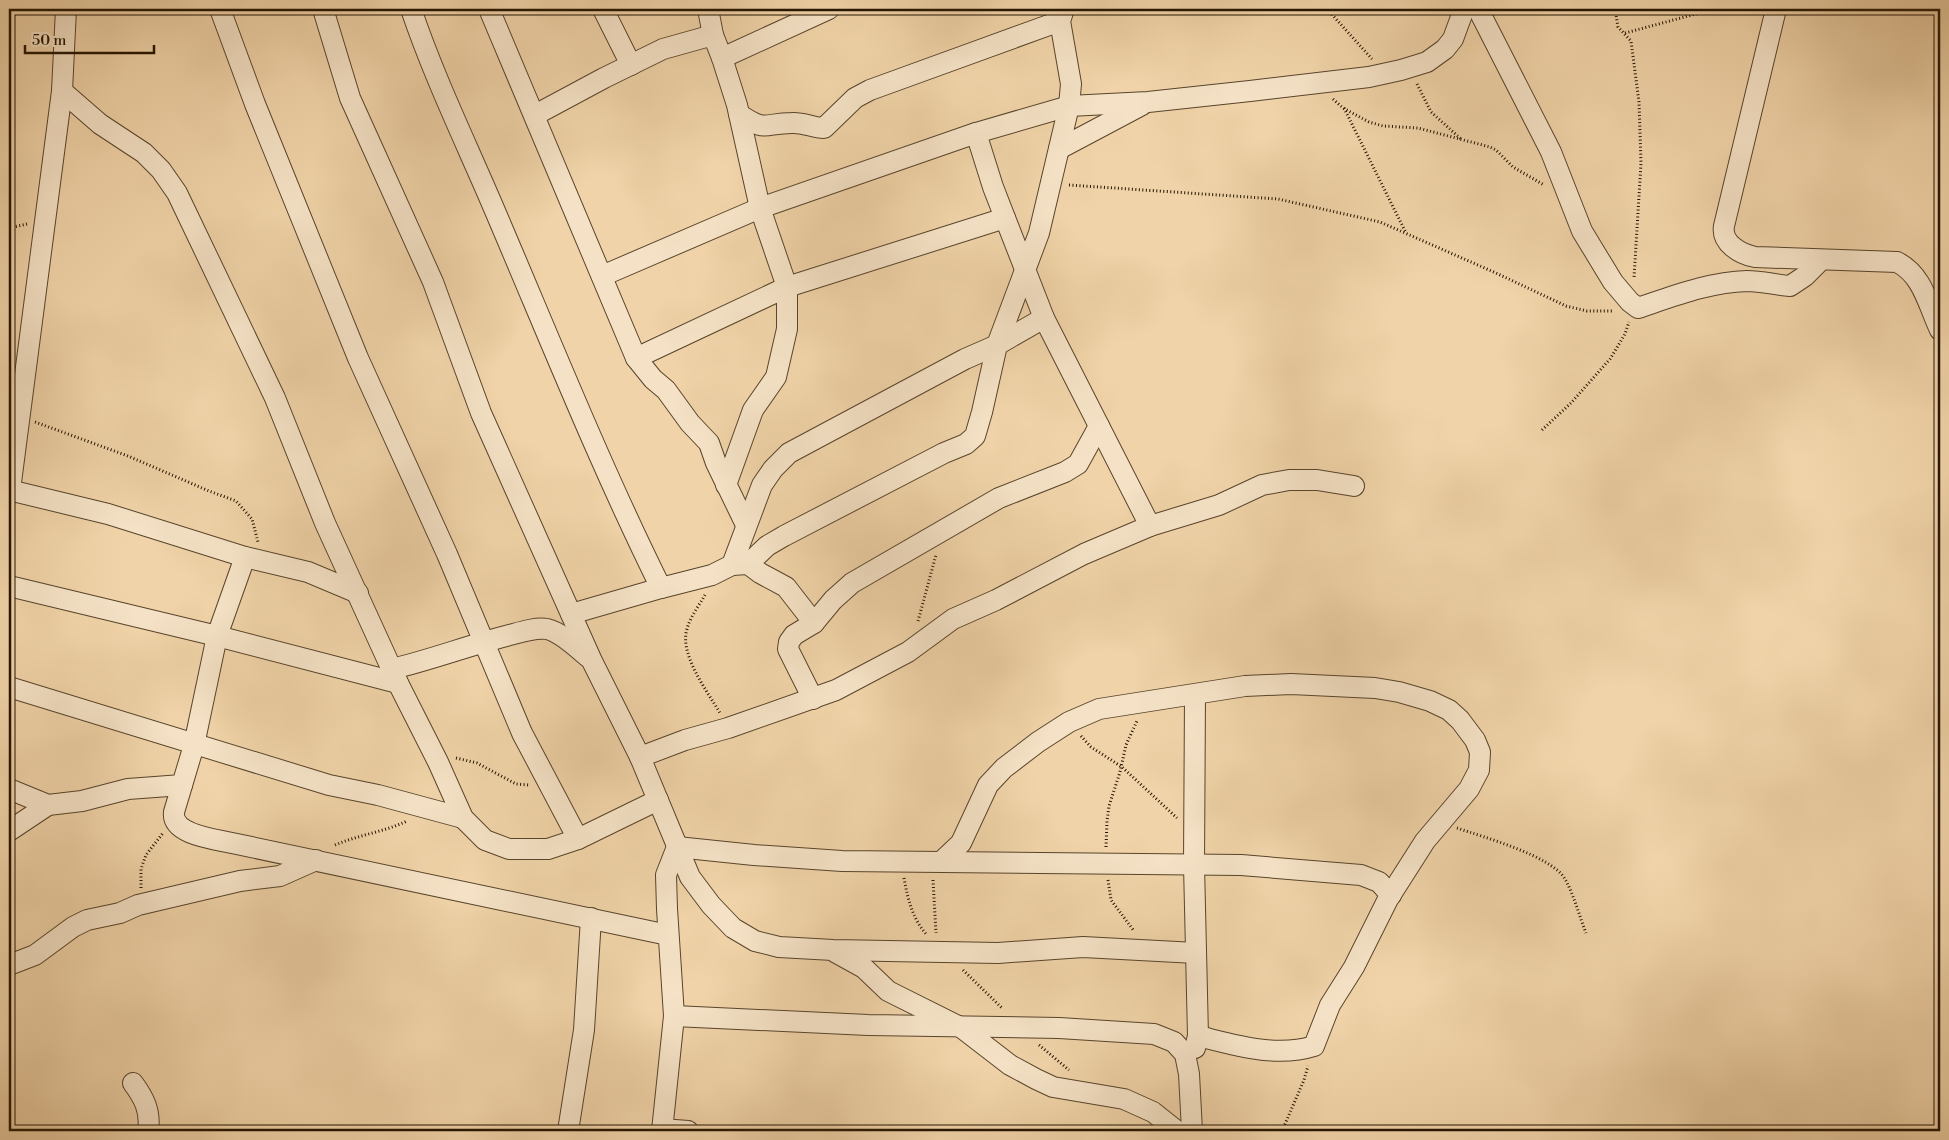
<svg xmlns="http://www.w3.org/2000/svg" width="1949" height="1140" viewBox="0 0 1949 1140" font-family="'Libre Bodoni',serif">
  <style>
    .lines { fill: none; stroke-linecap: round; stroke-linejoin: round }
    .minor-casing { stroke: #58442b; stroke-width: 22 }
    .path { stroke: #251501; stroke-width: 3; stroke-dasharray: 1 2.5; stroke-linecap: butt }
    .minor { stroke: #f5e2c6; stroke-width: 20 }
  </style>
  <rect width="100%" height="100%" fill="#f0d3a8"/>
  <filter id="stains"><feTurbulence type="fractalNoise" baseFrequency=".004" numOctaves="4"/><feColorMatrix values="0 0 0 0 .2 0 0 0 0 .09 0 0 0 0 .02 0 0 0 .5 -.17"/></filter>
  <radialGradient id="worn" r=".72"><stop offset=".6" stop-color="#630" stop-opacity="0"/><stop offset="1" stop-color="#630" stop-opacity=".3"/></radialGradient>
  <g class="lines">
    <defs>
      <g id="minor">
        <polyline points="220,9 255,104 358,358 447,554 522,733 578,839"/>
        <polyline points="323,9 350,98 433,282 481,413 592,661 640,757 690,877 711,905 733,928 755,941 779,947 833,950 998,953 1083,947 1196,953"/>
        <path d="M411,9C436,83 471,153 501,225C553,347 602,469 661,588"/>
        <polyline points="489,9 636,358 653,379 666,390 690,423 709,443 716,463 746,525"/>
        <polyline points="603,9 631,65"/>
        <polyline points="708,9 713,35 722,58 737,105 760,208 787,287 787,329 776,377 753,410 726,485"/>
        <path d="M1478,9L1551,152L1582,231L1613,282L1630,302L1638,308C1674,296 1710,282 1747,281C1762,281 1776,285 1790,286L1805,276L1821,260"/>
        <path d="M1776,9L1724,226C1721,243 1740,254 1755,257L1897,262C1923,275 1928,305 1940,330"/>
        <polyline points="722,58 829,9"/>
        <polyline points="62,91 100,124 144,153 161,170 177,193 275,398 325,523 398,683 438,762 463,818 485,840 509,849 548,849 578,839 658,800"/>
        <path d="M739,114C767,133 763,123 792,123C803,122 813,128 824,128L855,98L870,90L1060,21"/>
        <polyline points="535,115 604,78 663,49 713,35"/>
        <polyline points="976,133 993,187 1044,318 1150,526"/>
        <polyline points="1059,149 1142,105"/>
        <polyline points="602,276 760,208 976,133 1069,106 1148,102 1250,91 1369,77 1401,70 1427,62 1445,49 1453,39 1464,9"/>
        <polyline points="636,358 787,287 1005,218"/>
        <polyline points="9,490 108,514 245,557 308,572 358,593"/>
        <polyline points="10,490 62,91 66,9"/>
        <path d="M245,557L217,636L194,745L174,812C171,835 215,839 232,843L668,935"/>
        <polyline points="748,564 760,573 786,587 814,623"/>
        <polyline points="732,565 748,564 767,546 784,536 944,453 966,444 975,436 982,412 997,345 1039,233 1069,106 1071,84 1060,21 1064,9"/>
        <polyline points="9,586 217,636 398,683"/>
        <polyline points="571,614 661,588 712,575 732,565 762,485 773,469 789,453 965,359 997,345 1044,318"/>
        <path d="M392,669C430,660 467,646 506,636C518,633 534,627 547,629C561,632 577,648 588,657"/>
        <polyline points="9,687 329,785 378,795 463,818"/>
        <polyline points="1195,695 1194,865 1198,1036 1195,1048"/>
        <polyline points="813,699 788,649 789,642 794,635 814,623 833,600 852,583 999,498 1065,472 1078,464 1099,426"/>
        <polyline points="640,757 685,740 728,728 836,690 908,652 953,619 996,600 1084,554 1150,526 1219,505 1262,485 1289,480 1317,480 1354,486"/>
        <polyline points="9,789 48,805 82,801 128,789 182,785"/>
        <polyline points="9,831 48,805"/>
        <path d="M942,861L961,843L988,785L1004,768L1038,742L1069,722L1099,709L1245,686L1291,684L1375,688L1399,692L1430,701L1449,710L1460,720L1475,740L1480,752L1479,770L1469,789L1425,841L1388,899L1354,967L1330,1005L1314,1046C1276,1058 1235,1045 1198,1036"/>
        <polyline points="835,952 864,968 888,991 962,1028 1010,1065 1036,1079 1053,1087 1124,1099 1153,1112 1177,1131"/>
        <polyline points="9,965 35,955 73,927 87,920 120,913 138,905 240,881 280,876 316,860"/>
        <polyline points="674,1016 868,1025 1059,1028 1154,1034 1174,1042 1185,1054 1189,1074 1192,1131"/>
        <path d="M133,1083C144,1098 151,1111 148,1131"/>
        <polyline points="662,1129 688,1131"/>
        <polyline points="568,1131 584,1030 591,918"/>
        <polyline points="662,1131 674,1016 667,909 666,875 677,847 754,855 842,861 1241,865 1361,875 1379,882 1391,895"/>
      </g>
    </defs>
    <use href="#minor" class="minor-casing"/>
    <g class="path">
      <polyline points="1327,9 1372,59"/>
      <polyline points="1615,9 1618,27 1631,41 1639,102 1641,163 1634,278"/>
      <polyline points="1625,33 1707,11 1727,9 1757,11"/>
      <polyline points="1417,84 1431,112 1461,139"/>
      <polyline points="1333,99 1343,108 1369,122 1383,126 1418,128 1490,147 1496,150 1513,167 1544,185"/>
      <polyline points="1344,108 1406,233"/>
      <polyline points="1069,185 1278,199 1380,222 1496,273 1566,306 1587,311 1614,311"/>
      <polyline points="9,228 27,224"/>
      <polyline points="35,422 128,456 209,491 236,501 252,519 258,542"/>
      <polyline points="1542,430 1571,403 1610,359 1625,334 1629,322"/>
      <path d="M705,595C699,606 690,617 687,629C679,654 707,691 720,713"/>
      <polyline points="918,621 936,555"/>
      <polyline points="1081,736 1091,747 1122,767 1177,818"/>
      <polyline points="456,758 477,763 516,784 529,785"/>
      <path d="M1457,828C1483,837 1552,856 1565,879C1574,895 1579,915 1586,933"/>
      <path d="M335,845C358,835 384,832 407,821"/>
      <polyline points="1106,847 1107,821 1109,806 1120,772 1126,745 1137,721"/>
      <path d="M904,878C908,900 912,917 926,934"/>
      <polyline points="933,880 936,933"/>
      <polyline points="1108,880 1111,900 1134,931"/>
      <polyline points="141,888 141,869 146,855 163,833"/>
      <polyline points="963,970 1003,1009"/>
      <polyline points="1039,1045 1069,1070"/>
      <polyline points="1282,1131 1304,1080 1308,1066"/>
    </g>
    <use href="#minor" class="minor"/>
  </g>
  <rect width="1949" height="1140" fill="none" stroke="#f0d3a8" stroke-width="30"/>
  <rect x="10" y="10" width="1929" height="1120" fill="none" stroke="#251501" stroke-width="2.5"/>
  <rect x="15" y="15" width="1919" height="1110" fill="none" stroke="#251501"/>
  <path d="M25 45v8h129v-8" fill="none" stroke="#251501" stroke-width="2.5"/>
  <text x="32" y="45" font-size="15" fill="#251501" stroke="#f5e2c6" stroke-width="4" paint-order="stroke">50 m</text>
  <rect width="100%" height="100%" filter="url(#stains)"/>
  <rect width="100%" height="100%" fill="url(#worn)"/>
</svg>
